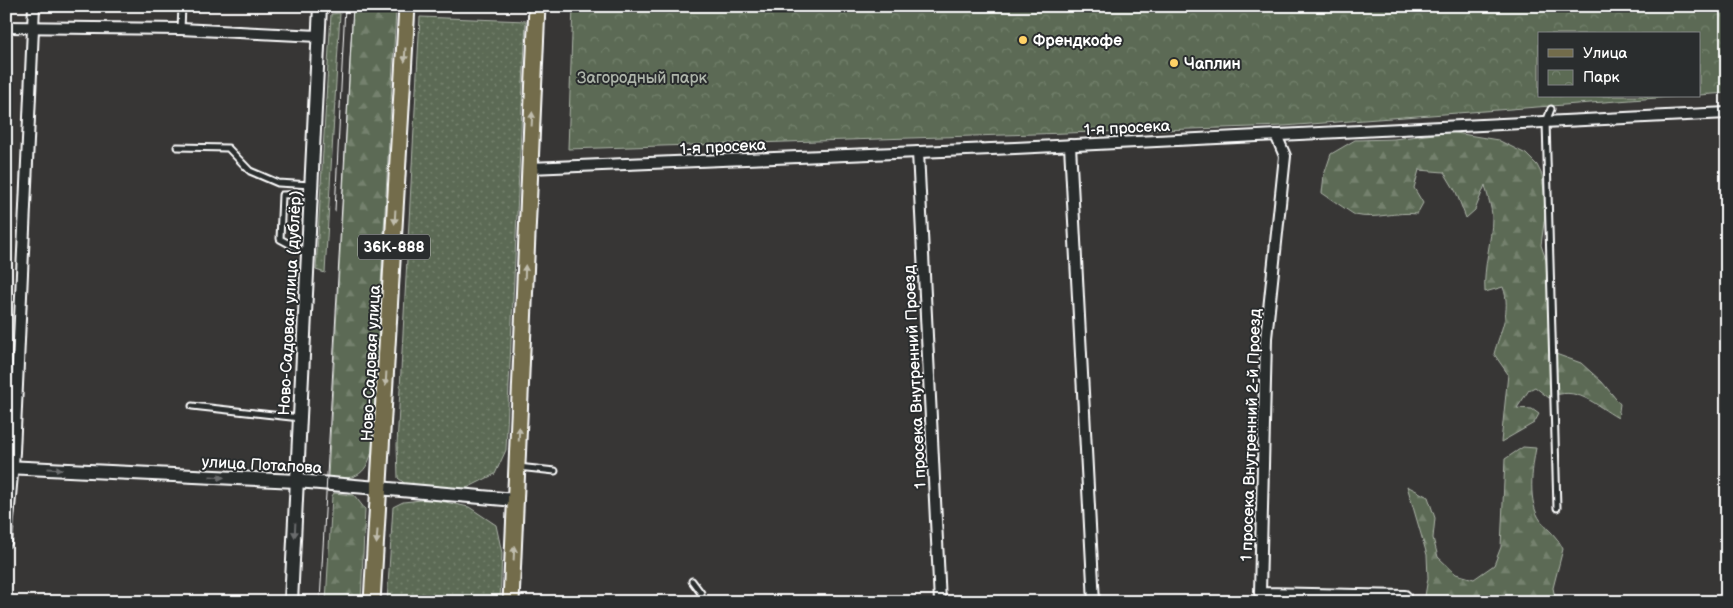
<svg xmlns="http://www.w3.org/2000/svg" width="1733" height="608" viewBox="0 0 1733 608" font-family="'Balsamiq Sans',sans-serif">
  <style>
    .grass { fill: url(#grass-dots); stroke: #aeb5aa }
    .forest { fill: url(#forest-firs); stroke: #aeb5aa }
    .park { fill: url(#park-crowns); stroke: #aeb5aa }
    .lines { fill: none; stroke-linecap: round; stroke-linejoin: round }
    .service-casing { stroke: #fff; stroke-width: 9 }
    .minor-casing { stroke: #fff; stroke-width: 14 }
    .tertiary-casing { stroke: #fff; stroke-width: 16 }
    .primary-casing { stroke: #fff; stroke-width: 19 }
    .service { stroke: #2a2d2e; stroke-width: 5 }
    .minor { stroke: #2a2d2e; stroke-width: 10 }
    .tertiary { stroke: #2a2d2e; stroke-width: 12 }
    .primary { stroke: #736c4b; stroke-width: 15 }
    .tram { stroke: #fff; stroke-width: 1 }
    .oneway { fill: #c0bdae }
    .oneway2 { fill: #6a6c6d }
    .poi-dot { fill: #ffd166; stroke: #2a2d2e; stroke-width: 2 }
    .labels { text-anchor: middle; stroke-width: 4; stroke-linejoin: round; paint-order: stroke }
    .shield { fill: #2a2d2e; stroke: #bfc0c0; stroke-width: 1 }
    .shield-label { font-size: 15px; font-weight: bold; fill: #fff }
    .poi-label { font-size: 16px; font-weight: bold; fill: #fff; stroke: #2a2d2e; text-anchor: start }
    .park-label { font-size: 16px; fill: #aeb5aa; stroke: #2a2d2e }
    .street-label { font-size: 16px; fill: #fff; stroke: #2a2d2e }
  </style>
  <defs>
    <pattern id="grass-dots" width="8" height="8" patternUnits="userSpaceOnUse" patternTransform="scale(1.25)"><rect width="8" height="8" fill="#5c6b54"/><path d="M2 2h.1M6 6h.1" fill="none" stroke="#74816e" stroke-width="1.8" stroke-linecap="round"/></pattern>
    <pattern id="forest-firs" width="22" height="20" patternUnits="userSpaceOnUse" patternTransform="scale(1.25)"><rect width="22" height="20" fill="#5c6b54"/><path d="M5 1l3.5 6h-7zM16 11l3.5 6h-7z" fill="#74816e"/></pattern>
    <pattern id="park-crowns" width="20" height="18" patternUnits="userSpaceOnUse" patternTransform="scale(1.25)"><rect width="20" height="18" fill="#5c6b54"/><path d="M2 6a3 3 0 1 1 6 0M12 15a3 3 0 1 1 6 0" fill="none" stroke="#74816e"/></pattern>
  </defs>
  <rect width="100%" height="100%" fill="#373635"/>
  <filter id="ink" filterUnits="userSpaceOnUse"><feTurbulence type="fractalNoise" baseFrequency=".02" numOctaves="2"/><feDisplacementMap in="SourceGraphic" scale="10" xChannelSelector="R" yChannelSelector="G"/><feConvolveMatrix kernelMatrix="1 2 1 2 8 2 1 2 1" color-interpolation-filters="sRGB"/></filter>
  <g filter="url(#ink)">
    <g class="grass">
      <polygon points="340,13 325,273 316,270 331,14"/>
      <polygon points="420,17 526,21 506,450 495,474 467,488 413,490 398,478 397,445"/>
      <polygon points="431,499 469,507 496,525 502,553 500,602 387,602 393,507 403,502"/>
    </g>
    <g class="forest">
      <path d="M353,8L396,10L372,451C365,478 354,479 328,478Z"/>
      <path d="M1450,132L1498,140L1526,154L1537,165L1542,175L1546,208L1541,245L1546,260L1551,300L1549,343L1553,353L1581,363L1602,382L1620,404L1618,418C1595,405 1576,384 1549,398L1535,387L1529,390L1517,408L1532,409L1539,414L1534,423L1501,442L1508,374L1494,354C1500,331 1512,311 1503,287L1485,292C1483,266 1492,242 1492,217C1492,207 1487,195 1485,185L1475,210L1466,218L1456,192L1444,172L1419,170L1414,188L1423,203L1417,214C1396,211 1376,220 1355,215C1353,214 1328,197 1322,193L1324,175L1331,154L1355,140L1394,139Z"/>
      <path d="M1523,447L1536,448C1532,469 1527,502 1541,521C1549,531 1557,536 1563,549L1553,588L1556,602H1424L1428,578L1427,555L1407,486L1428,497L1435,518L1433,538L1438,557L1456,574L1474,579L1494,565L1501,547L1505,459Z"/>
      <polygon points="334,493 354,495 365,509 361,602 326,602 332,496"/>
    </g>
    <polygon class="park" points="573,6 1727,6 1727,93 1699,95 1699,34 1539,34 1539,96 1684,96 1284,126 568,149"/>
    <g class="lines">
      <defs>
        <g id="service">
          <polyline points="181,29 182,6"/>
          <polyline points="1551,109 1546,122 1557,508"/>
          <polyline points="177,147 228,148 250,171 278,183 311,185"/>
          <polyline points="306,253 280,239 282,195 310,194"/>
          <polyline points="192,406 300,418"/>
          <polyline points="518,467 555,471"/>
          <polyline points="692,581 701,593 701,602"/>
        </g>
        <g id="minor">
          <polyline points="6,27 181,29 318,36"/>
          <polyline points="1276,135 1285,156 1266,338 1260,593 1405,596"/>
          <polyline points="1070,145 1094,602"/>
          <polyline points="918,152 940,602"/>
          <polyline points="530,168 1015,148 1727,113"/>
          <polyline points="6,542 14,452 34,6"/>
        </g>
        <g id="tertiary">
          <polyline points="6,467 297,481 516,500"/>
          <polyline points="291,602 320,6"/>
        </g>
        <g id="primary">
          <polyline points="372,602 407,6"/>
          <polyline points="511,602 537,6"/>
        </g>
      </defs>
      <use href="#service" class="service-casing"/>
      <use href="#minor" class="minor-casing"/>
      <use href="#tertiary" class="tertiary-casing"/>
      <use href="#primary" class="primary-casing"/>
      <use href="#service" class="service"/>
      <use href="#minor" class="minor"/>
      <use href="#tertiary" class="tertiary"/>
      <use href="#primary" class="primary"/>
      <g class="tram">
        <polyline points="335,211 345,6"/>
        <polyline points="320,602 353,6"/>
      </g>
    </g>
    <defs><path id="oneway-solid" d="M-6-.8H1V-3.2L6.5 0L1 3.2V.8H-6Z" transform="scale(1.25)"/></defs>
    <g class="oneway">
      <use href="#oneway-solid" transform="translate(405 55) rotate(93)"/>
      <use href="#oneway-solid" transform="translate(532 119) rotate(-87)"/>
      <use href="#oneway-solid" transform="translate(395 217) rotate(93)"/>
      <use href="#oneway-solid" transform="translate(525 272) rotate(-88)"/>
      <use href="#oneway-solid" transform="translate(386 379) rotate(93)"/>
      <use href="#oneway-solid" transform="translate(519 434) rotate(-88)"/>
      <use href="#oneway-solid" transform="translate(377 537) rotate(94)"/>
      <use href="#oneway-solid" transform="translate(514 553) rotate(-87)"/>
    </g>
    <g class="oneway2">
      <use href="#oneway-solid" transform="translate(55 469) rotate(3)"/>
      <use href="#oneway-solid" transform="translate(217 477) rotate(3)"/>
      <use href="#oneway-solid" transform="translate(295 530) rotate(93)"/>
    </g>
  </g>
  <g class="poi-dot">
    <circle cx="1023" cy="40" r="5"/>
    <circle cx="1174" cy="63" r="5"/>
  </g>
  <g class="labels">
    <rect class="shield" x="358" y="234.5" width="72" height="25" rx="4"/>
    <g class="shield-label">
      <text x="394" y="252">36К-888</text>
    </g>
    <g class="poi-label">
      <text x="1033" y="46">Френдкофе</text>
      <text x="1184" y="69">Чаплин</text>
    </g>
    <g class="park-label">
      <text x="642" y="83">Загородный парк</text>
    </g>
    <g class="street-label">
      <text transform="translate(1127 127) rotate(-3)" y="6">1-я просека</text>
      <text transform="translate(723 146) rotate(-3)" y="6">1-я просека</text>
      <text transform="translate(289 303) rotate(-87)" y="6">Ново-Садовая улица (дублёр)</text>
      <text transform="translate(370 363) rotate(-87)" y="6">Ново-Садовая улица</text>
      <text transform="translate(914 377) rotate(-93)" y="6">1 просека Внутренний Проезд</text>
      <text transform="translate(1250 435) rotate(-88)" y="6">1 просека Внутренний 2-й Проезд</text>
      <text transform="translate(262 464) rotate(3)" y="6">улица Потапова</text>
    </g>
  </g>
  <rect width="1733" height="608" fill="none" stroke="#2a2d2e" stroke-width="25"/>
  <rect x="12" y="12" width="1708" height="583" fill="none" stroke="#fff" stroke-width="2" filter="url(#ink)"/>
  <rect x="1538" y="32" width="162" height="65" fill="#2a2d2e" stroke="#7f8182"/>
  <rect x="1548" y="49" width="25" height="8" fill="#736c4b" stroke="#7f8182"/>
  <text x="1583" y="58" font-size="15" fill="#ffffff">Улица</text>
  <rect x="1548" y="70" width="25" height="15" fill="url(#park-crowns)" stroke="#7f8182"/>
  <text x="1583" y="82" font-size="15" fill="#ffffff">Парк</text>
</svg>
